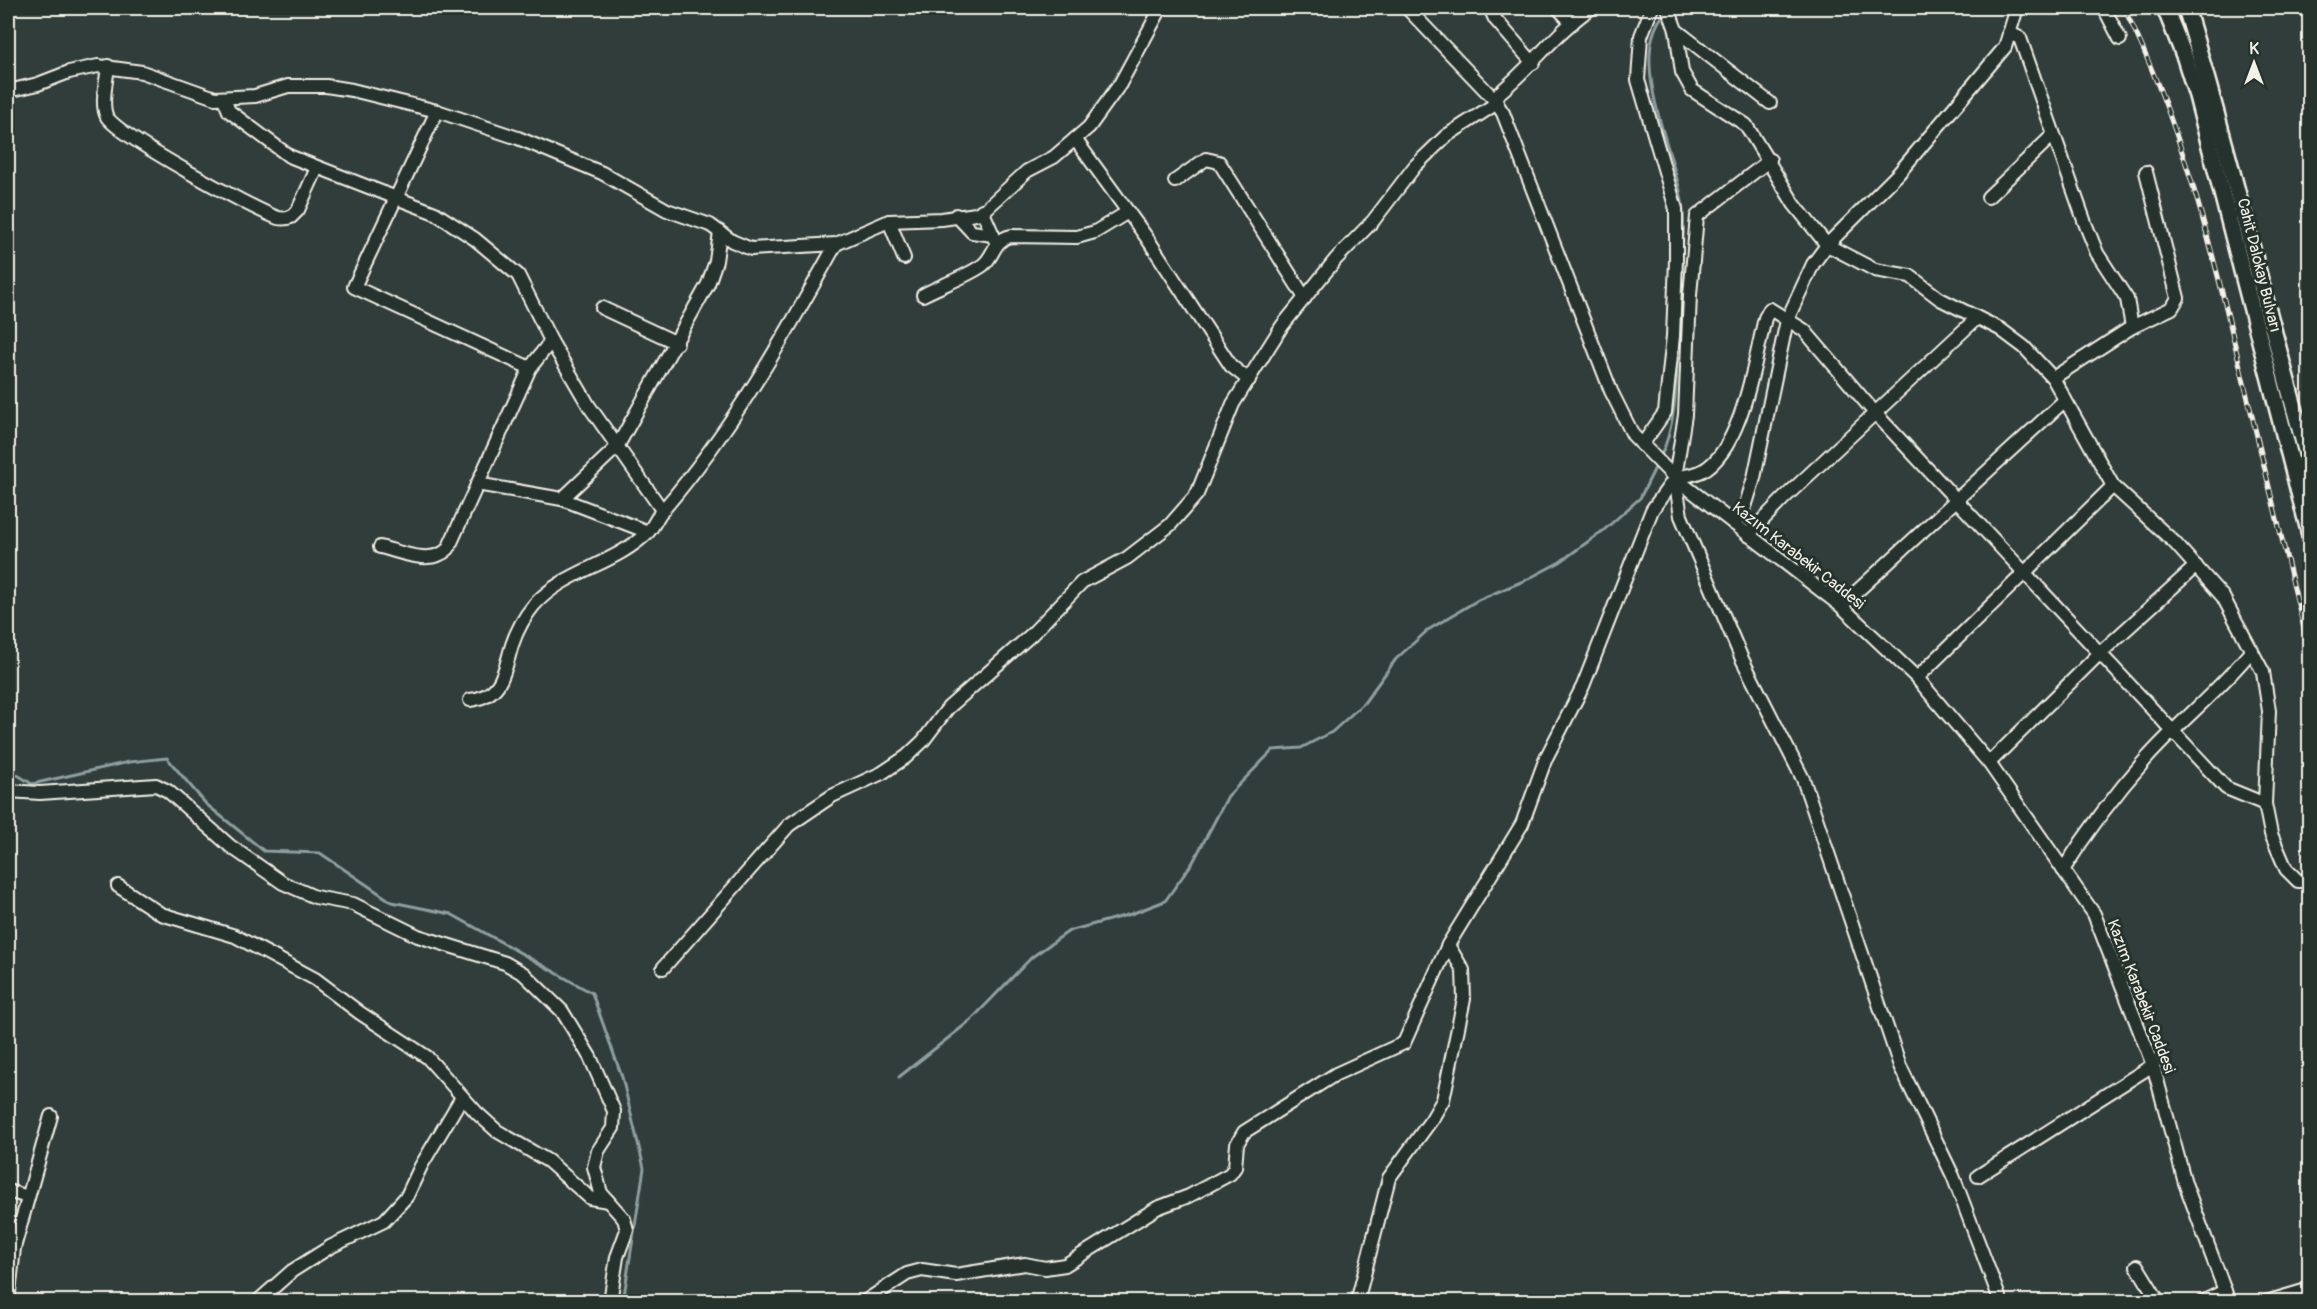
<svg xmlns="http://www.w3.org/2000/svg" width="2317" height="1309" viewBox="0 0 2317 1309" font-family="Pangolin,sans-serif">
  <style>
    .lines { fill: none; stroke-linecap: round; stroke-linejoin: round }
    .stream { stroke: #8d9f9f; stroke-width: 3 }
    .minor-casing { stroke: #f4f1e8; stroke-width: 16 }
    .major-casing { stroke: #f4f1e8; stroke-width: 20 }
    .minor { stroke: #26332d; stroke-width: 12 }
    .major { stroke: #26332d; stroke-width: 15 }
    .rail-casing { stroke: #f4f1e8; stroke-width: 5 }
    .rail { stroke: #26332d; stroke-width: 3; stroke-dasharray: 9; stroke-linecap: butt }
    .labels { text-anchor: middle; stroke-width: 6; stroke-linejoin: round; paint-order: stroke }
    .street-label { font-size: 16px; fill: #f4f1e8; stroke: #26332d }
  </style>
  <rect width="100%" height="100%" fill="#313d3b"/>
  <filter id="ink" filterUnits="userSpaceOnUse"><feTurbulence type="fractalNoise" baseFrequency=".0167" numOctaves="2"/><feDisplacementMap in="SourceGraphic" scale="12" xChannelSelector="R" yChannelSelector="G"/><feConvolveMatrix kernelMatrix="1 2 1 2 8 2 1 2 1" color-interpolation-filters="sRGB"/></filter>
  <g filter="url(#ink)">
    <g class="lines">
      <g class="stream">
        <path d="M1667,11C1625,52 1672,147 1681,196C1685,216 1683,237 1682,256"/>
        <path d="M1660,458C1677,423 1676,382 1678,344"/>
        <polyline points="8,769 32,784 129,762 167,758 206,804 264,851 320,853 392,902 451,914 592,993 622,1077 644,1168 623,1302"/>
        <polyline points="899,1077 971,1020 1032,957 1069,931 1131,914 1165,901 1193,862 1228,796 1273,750 1301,748 1332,732 1364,703 1396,659 1428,630 1478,600 1526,580 1560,562 1604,530 1640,498 1657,464"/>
      </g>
      <defs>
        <g id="minor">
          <polyline points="1407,8 1493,98 1503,113 1611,391 1633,435 1675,478 1841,606 1917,678 1989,763 2094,914 2153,1065 2185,1183 2229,1302"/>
          <polyline points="1490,8 1495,19 1533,63"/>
          <polyline points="1558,8 1572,23"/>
          <polyline points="1668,8 1676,30 1682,72 1692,90 1746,125 1794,204 1827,245 1875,270 1910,276 1940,299 2000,329 2024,347 2053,378 2113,486 2175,543 2223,597 2263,672 2269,711 2265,804 2271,834 2286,869 2298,881 2310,881"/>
          <polyline points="2104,8 2120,39"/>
          <polyline points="1676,30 1770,103"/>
          <polyline points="2009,33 2020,38 2085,223 2097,253 2127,299 2132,327"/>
          <path d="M108,66C107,79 100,105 107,117C120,137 251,208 278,218C283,219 286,219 291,217L298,210L317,168"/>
          <polyline points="8,91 38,84 69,72 98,66 142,72 215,98 255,96 288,86 326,86 352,90 437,111 518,138 602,173 667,210 710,225 732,241 751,249 836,244 889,221 942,219 976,214 987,208 1027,171 1054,157 1089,127 1120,84 1161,8"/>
          <path d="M1493,98C1529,71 1554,33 1591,8"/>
          <polyline points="224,99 229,111 289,156 435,213 475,239 518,275 551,341 589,406 662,510"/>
          <polyline points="437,111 354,287 530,368"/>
          <polyline points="1075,139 1147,238 1231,366 1249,380"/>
          <polyline points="1175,181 1206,159 1219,162 1305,298"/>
          <polyline points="1988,197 2053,135"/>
          <polyline points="982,210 996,242"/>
          <polyline points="956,215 972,232 993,235"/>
          <polyline points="889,221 904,258"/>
          <path d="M923,295C942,285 966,277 983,265C995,255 993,240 1011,236L1077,237L1095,232L1128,212"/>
          <polyline points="602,308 677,343"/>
          <polyline points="2053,378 2132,327 2172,308 2178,298 2146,172"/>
          <polyline points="1642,445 1665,412 1673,336 1676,260 1676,209 1638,80 1641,36 1652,8"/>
          <polyline points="477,484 562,499 648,532"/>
          <polyline points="562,499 617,447 708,284 716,261 720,232"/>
          <polyline points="1733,523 1745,507 1754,478 1787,320 1813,264 1827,245 1898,174 2005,47 2017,8"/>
          <polyline points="1748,535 1784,498 1977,318"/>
          <path d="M380,547C401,552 430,566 448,549L530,368L551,341"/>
          <polyline points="1841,606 2065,400"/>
          <polyline points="1917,678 2113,486"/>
          <path d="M470,700C503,696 504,671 512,645C517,630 524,617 534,605C565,570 615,565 648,532C654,526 657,516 663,510C733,428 784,338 836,244"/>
          <polyline points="1989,763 2099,654 2196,566"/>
          <polyline points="8,791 40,793 156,785 168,791 230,846 283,883 315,897 353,904 418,936 505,963 524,974 562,1011 590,1057 614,1111 613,1128 598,1151 594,1167 601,1193 624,1219 627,1230 617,1257 610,1302"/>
          <path d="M2063,870C2088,830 2115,794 2146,759C2180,721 2220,690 2252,650"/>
          <polyline points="118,886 161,914 235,936 315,979 360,1013 427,1057 477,1113 497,1131 548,1161 590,1198 608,1201"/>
          <polyline points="663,968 789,825 832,796 882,773 906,757 923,741 948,708 1031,635 1082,582 1127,558 1170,525 1197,494 1233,404 1282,326 1336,259 1373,221 1415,166 1446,136 1497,103"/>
          <polyline points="1978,1176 2153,1065"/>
          <polyline points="8,1191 28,1197"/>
          <polyline points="2137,1266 2159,1302"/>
          <polyline points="8,1302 14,1248 51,1116"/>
          <polyline points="257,1302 292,1271 330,1247 384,1221 407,1196 421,1166 462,1097"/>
          <polyline points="864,1302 907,1274 922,1270 956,1275 1025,1264 1045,1268 1065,1265 1157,1208 1189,1196 1230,1174 1235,1167 1237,1144 1244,1132 1336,1074 1404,1043 1448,945 1522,824 1546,758 1583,686 1652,510 1675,478 1685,415 1690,295 1697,216 1770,160"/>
          <polyline points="1357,1302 1389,1178 1432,1119 1443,1100 1464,999 1463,970 1448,945"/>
          <path d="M2001,1302L1953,1176L1900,1066L1803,779L1742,659L1681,516L1675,478C1683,476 1694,475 1702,471C1742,450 1755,359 1765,318L1770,309L1804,330L1875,413L2226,788L2265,804"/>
          <polyline points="2202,1302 2225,1291"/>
          <polyline points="2266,1302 2310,1289"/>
        </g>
        <g id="major">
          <polyline points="2165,8 2185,58 2197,96 2310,535"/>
          <path d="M2186,8C2232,159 2266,313 2310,464"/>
        </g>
      </defs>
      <use href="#minor" class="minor-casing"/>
      <use href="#major" class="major-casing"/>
      <use href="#minor" class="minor"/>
      <use href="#major" class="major"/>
      <defs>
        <path id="rail" d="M2124,8C2180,121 2211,243 2240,366C2263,462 2286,557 2310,653"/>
      </defs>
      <use href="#rail" class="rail-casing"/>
      <use href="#rail" class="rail"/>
    </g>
  </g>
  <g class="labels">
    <g class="street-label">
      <text transform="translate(2260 265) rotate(76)" y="6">Cahit Dalokay Bulvarı</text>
      <text transform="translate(1799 555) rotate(38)" y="6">Kazım Karabekir Caddesi</text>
      <text transform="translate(2142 996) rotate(69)" y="6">Kazım Karabekir Caddesi</text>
    </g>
  </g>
  <rect width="2317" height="1309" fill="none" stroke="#26332d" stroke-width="30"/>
  <rect x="15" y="15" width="2287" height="1279" fill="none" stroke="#f4f1e8" stroke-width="2" filter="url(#ink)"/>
  <g transform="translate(2254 63)" stroke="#26332d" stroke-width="4.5" paint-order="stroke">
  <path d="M0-4.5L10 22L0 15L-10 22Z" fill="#f4f1e8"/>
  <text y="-9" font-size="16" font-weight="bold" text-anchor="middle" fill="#f4f1e8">K</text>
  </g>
</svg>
